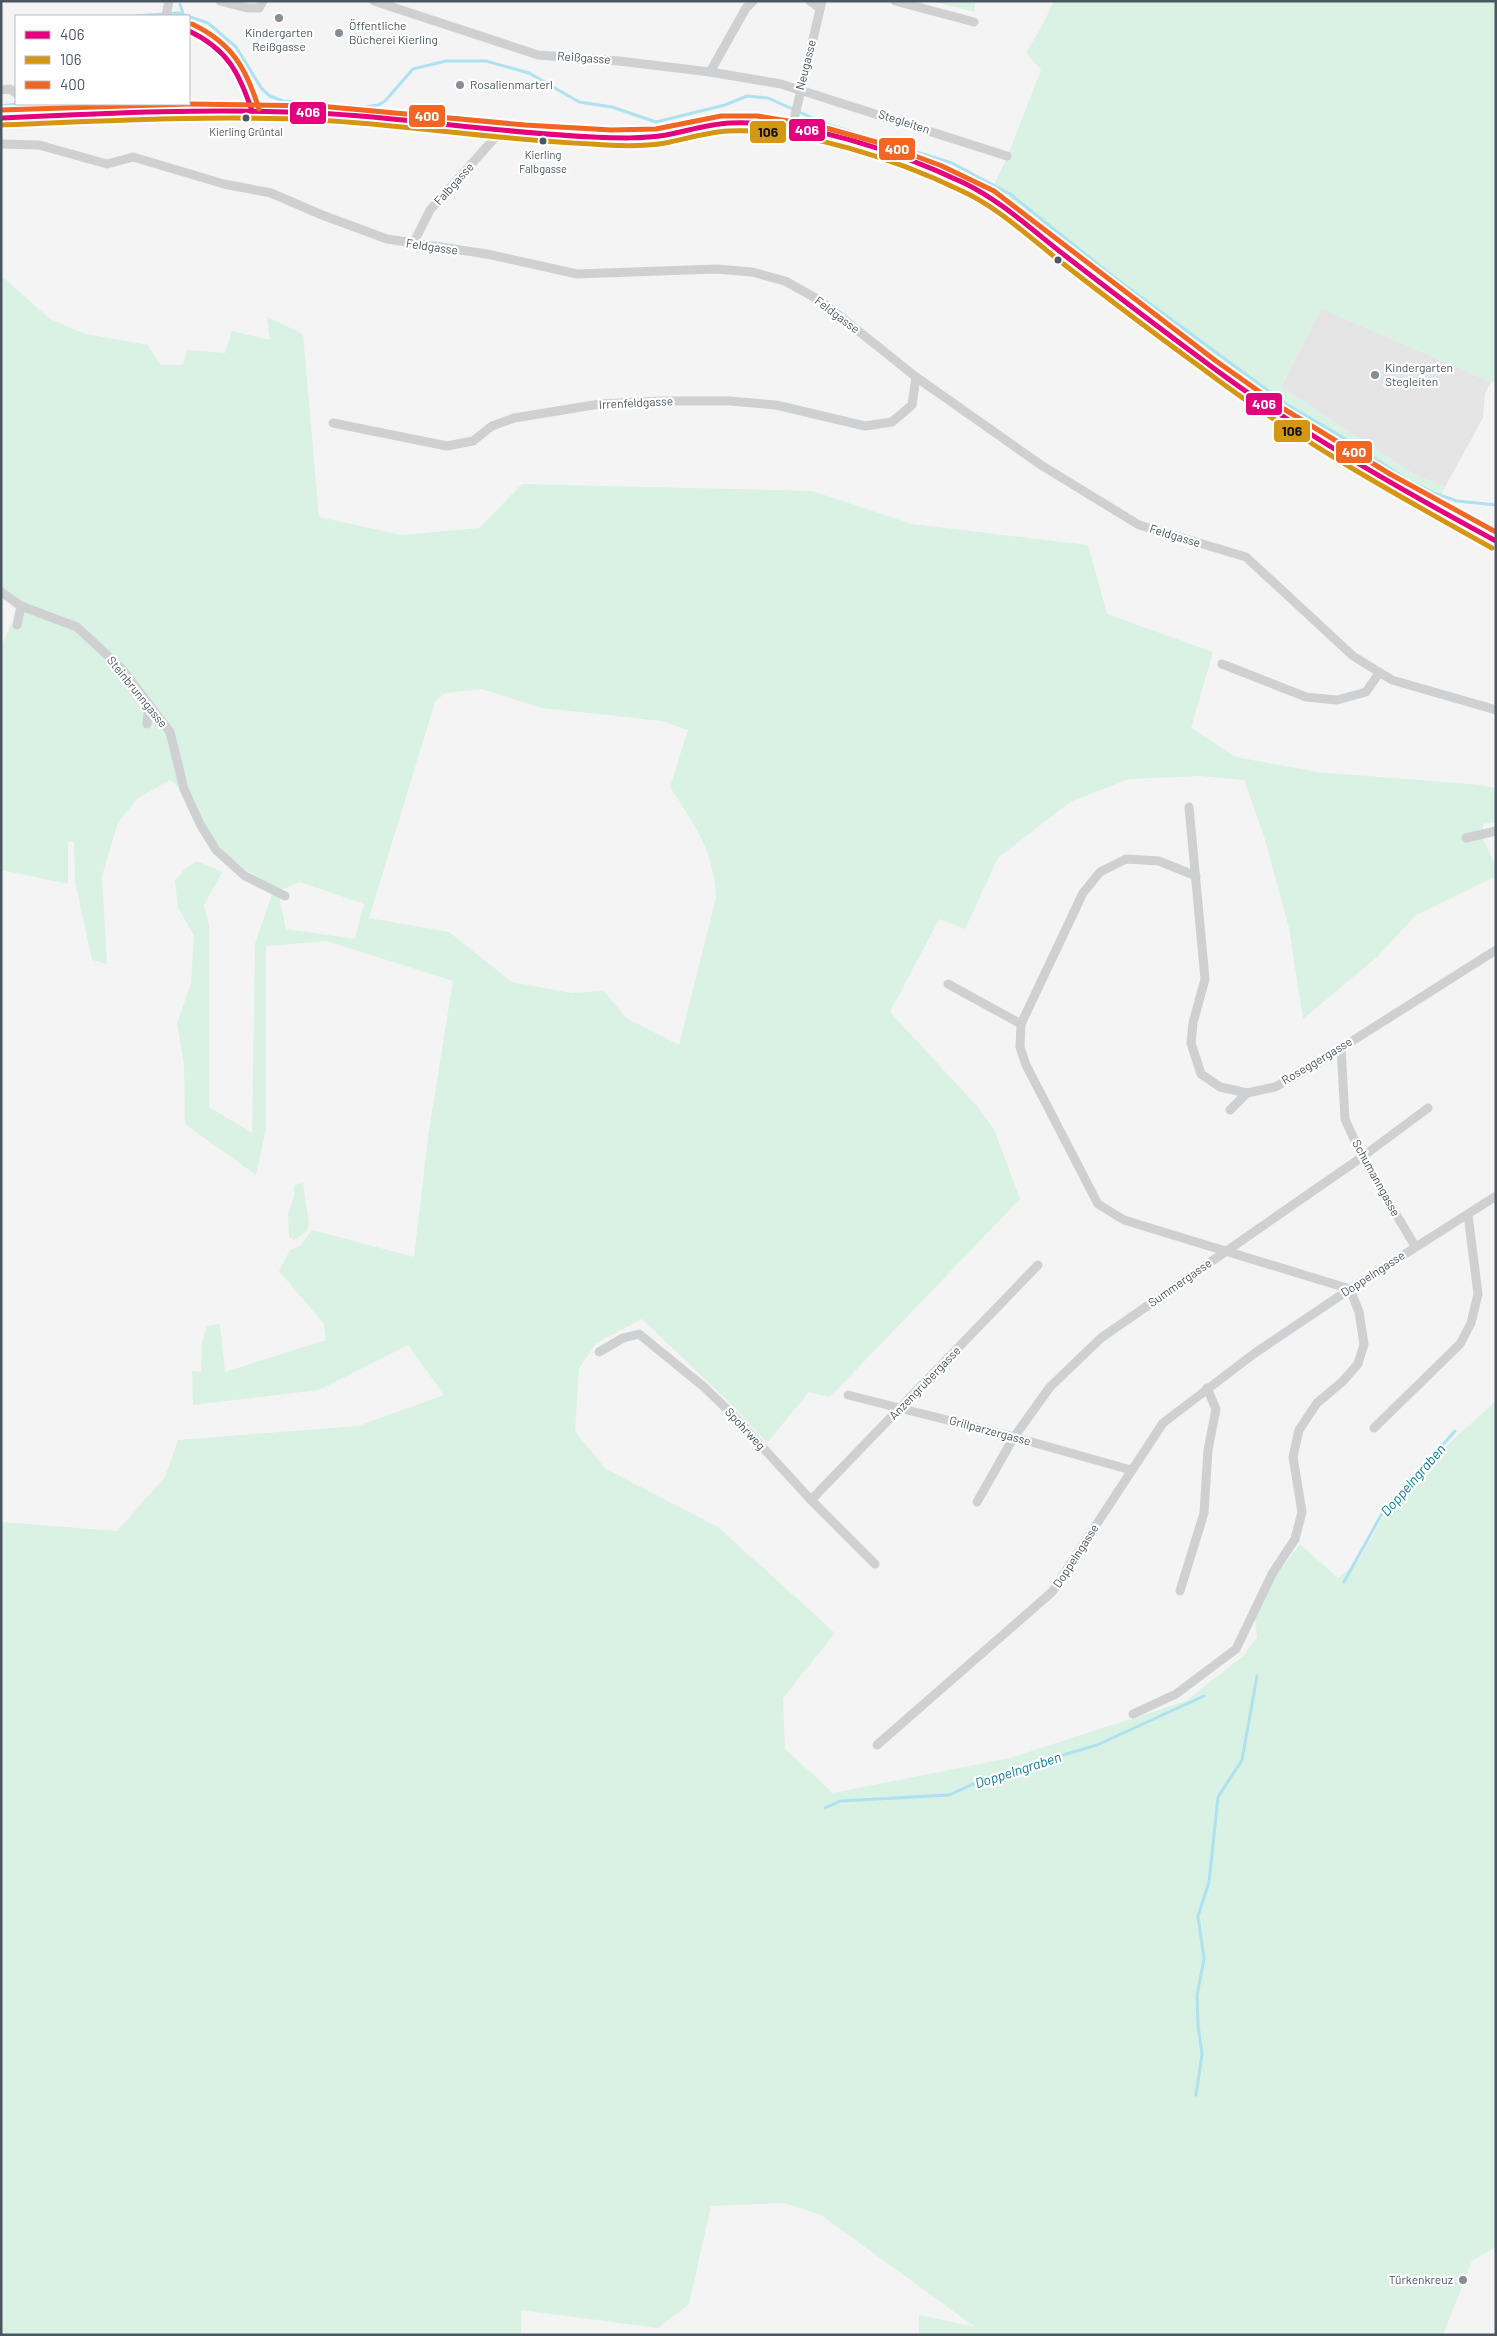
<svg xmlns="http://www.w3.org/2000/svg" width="1497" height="2336" viewBox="0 0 1497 2336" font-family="Barlow,sans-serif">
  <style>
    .education { fill: #e6e5e6 }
    .green { fill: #d9f2e3; fill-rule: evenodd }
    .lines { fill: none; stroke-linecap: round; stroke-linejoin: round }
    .stream { stroke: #aee2f0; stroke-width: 3 }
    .street { stroke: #ced0d2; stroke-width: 9 }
    .primary { stroke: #caced1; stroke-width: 14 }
    .bus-1-casing { stroke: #fff; stroke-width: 9 }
    .bus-2-casing { stroke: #fff; stroke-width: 9 }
    .bus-3-casing { stroke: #fff; stroke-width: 9 }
    .bus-1 { stroke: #e5007d; stroke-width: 5 }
    .bus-2 { stroke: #d49613; stroke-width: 5 }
    .bus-3 { stroke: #f26522; stroke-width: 5 }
    .poi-dot { fill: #868d94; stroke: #fff; stroke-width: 2 }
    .bus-dot { fill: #4a5661; stroke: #fff; stroke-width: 2 }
    .labels { text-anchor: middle; stroke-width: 4.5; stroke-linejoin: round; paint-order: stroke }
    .bus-label { font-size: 11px; fill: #4a5661; stroke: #fff }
    .poi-label { font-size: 12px; fill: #4a5661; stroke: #fff; text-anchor: start }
    .street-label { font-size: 12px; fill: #4a5661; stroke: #fff }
    .water-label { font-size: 14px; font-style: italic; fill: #0c7c9b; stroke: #fff }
    .line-badge { stroke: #fff; stroke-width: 2 }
    .badge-label { font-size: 14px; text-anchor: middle; font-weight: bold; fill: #fff }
    .pale-badge-label { font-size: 14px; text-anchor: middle; font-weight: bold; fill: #111 }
  </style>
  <rect width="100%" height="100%" fill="#f4f4f4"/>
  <polygon class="education" points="1321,308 1491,382 1485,393 1483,418 1445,487 1415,475 1281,387"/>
  <g class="green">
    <polygon points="931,1 975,1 975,12"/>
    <polygon points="1054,1 1496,1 1496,381 1491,382 1321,308 1281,387 1415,475 1445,487 1440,498 1411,487 1252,385 992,188 1006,160 1041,70 1026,52 1041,28"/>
    <path d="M1,278L5,279L50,319L86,334L148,345L160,365H183L187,350L225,353L232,331L270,340L267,317L303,334L319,517L402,535L479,528L522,484L812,491L912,524L1088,545L1107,614L1213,652L1191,728L1236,757L1317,772L1480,785L1496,788V822L1483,824V839L1496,866V876L1415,916L1378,956L1303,1019L1289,928L1264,836L1244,780L1200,776L1129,779L1070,802L998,858L965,929L939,919L890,1012L976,1105L994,1129L1020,1199L830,1397L809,1392L767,1443L728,1401L642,1319L596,1343L579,1369L575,1432L606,1469L718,1527L835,1633L783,1698L785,1749L833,1793L1010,1758L1186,1701L1243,1656L1257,1637L1255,1616L1274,1578L1300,1544L1338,1578L1357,1563L1388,1509L1446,1446L1496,1401V2247L1472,2261L1443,2335H919V2315L975,2327L821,2215L784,2203L711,2206L689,2304L658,2328L521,2310V2335H1V1522L117,1531L165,1477L178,1440L358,1426L444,1395L408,1345L319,1390L193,1405L192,1371L201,1372L202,1342L207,1326L220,1324L225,1372L326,1340L324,1324L279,1271L290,1250L301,1245L312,1230L414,1257L429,1130L453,981L327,941L266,946V1129L256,1175L185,1124L184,1065L177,1024L191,983L194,935L178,908L175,880L185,869L197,861L222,872L204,905L209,925V1107L252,1133L255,944L272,894L279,897L286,929L355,939L364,904L300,882L281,890C255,877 232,862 213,839C197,820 190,796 170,780L138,798L118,822L102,876L107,964L92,960L75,881L74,842H68V884L1,870V646L19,609L1,595ZM482,689L542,708L662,721L688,730L670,787C695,825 714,851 716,898L679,1045L628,1019L603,991L571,993L512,982L449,932L369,918L435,702L445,693Z"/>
    <polygon points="303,1183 309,1224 307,1231 294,1240 289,1237 288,1215 294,1196 294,1185"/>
  </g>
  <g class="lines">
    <g class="stream">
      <polyline points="180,4 183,14"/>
      <polyline points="135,16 178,13 208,23 236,47 262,89 270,96 283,101 364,107 378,105 385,101 413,69 446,61 486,61 529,73 579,102 612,107 656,122 725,105 747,96 768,98 826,124 952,163 1010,194 1115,278 1286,404 1339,435 1406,479 1434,493 1457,501 1496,505"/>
      <polyline points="1,106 17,104"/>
      <polyline points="1344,1582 1384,1510 1455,1431"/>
      <polyline points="825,1808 840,1801 949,1795 991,1776 1097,1745 1204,1696"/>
      <polyline points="1196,2095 1202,2054 1198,2025 1197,1995 1204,1959 1198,1916 1209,1882 1218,1797 1242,1760 1257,1676"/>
    </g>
    <g class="street">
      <polyline points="220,1 247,8 259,8 263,1"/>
      <polyline points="374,1 538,55 619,61 710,72 781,84 1007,156"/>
      <polyline points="810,1 820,8"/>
      <polyline points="895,1 974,22"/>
      <polyline points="166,16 169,1"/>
      <path d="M189,31C228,46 240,73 252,111"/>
      <polyline points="710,72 746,8 753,1"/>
      <polyline points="1,90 10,89 16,93"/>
      <polyline points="29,104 35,108 36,116"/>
      <polyline points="51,115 52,104"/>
      <polyline points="792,128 822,1"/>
      <polyline points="1,144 39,145 107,164 133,157 224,184 271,193 322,215 387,239 487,254 577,274 716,269 752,272 785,281 821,301 916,377 1041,465 1139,525 1246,557 1353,656 1392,680 1496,710"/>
      <polyline points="413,244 430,210 502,130"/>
      <polyline points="333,423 447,446 473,441 492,426 514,418 600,404 661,401 730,401 776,405 865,426 892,422 912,405 916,377"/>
      <polyline points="1,592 21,606 77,627 122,669 170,732 184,789 200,824 216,850 245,876 285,896"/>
      <polyline points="17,625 21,606"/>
      <polyline points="1222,664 1306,697 1337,700 1366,692 1379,673"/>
      <polyline points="147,724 149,704"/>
      <polyline points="1189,807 1205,979 1193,1023 1191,1043 1201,1074 1220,1087 1247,1093 1275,1087 1308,1069 1496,950"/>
      <polyline points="1466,838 1496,831"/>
      <polyline points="948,984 1021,1024"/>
      <polyline points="1341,1047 1345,1119 1362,1157 1415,1246"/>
      <polyline points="1230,1110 1247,1093"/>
      <polyline points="599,1352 623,1338 639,1334 704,1387 733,1415 811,1500 875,1564"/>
      <polyline points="848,1395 1014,1437 1131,1470"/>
      <polyline points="1374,1428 1460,1344 1471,1323 1478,1294 1468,1215"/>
      <polyline points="811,1500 1038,1265"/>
      <polyline points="977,1502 1014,1437 1050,1387 1101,1338 1362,1157 1428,1108"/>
      <polyline points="1180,1591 1204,1513 1208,1450 1216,1409 1207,1388"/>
      <polyline points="1133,1714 1176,1694 1236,1649 1272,1574 1295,1539 1302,1512 1293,1457 1299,1430 1317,1403 1342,1382 1358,1364 1364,1344 1359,1312 1350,1289 1124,1220 1098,1204 1026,1065 1020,1047 1021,1024 1083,893 1100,872 1126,859 1159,861 1196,876"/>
      <polyline points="877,1745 1052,1592 1163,1423 1255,1353 1350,1289 1496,1196"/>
    </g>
    <path class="primary" d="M1,118C107,113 212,108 318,113C410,118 501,133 593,137C617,138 642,139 666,135C687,131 708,124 730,123C796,119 904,156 964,183C1001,200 1031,229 1063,254C1112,292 1162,329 1212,367C1301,434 1398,488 1496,541"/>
    <defs>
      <g id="bus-1">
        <path d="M189,31C227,49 239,72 252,111"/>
        <path d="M1,118C107,113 212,108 318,113C410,118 501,133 593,137C617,138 642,139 666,135C687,131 708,124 730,123C806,120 896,151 964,183C1001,201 1031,229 1063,254C1112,292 1162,330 1212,367C1301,433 1398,488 1496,541"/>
      </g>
      <path id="bus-2" d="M1,125C107,121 212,115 317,120C409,125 500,140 592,144C616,146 641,147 665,143C686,139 707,132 728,131C800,127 898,160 962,191C999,208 1029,237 1061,262C1107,298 1155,334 1203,369C1294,438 1393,493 1492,548"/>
      <g id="bus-3">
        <path d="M192,24C232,43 246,68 259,109"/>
        <polyline points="189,104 319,106 525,125 611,130 656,129 721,116 757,116 819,126 883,144 942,166 994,191 1216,361 1284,409 1390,474 1496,532"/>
        <polyline points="1,110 188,104"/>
      </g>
    </defs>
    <use href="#bus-1" class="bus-1-casing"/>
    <use href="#bus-2" class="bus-2-casing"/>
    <use href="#bus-3" class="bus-3-casing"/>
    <use href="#bus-1" class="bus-1"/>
    <use href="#bus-2" class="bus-2"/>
    <use href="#bus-3" class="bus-3"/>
  </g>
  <g class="poi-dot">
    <circle cx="279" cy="18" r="5"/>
    <circle cx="339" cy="33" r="5"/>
    <circle cx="460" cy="85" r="5"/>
    <circle cx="1375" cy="375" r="5"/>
    <circle cx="1463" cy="2280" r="5"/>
  </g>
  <g class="bus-dot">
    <circle cx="246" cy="118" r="4.5"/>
    <circle cx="543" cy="141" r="4.5"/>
    <circle cx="1058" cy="260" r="4.5"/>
  </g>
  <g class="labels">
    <g class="bus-label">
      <text x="246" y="136">Kierling Grüntal</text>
      <text x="543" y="159">Kierling<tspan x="543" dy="14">Falbgasse</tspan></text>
    </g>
    <g class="poi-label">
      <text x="349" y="30">Öffentliche<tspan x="349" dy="14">Bücherei Kierling</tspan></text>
      <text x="279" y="37" text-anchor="middle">Kindergarten<tspan x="279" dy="14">Reißgasse</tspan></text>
      <text x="470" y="89">Rosalienmarterl</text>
      <text x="1385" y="372">Kindergarten<tspan x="1385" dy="14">Stegleiten</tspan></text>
      <text x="1453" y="2284" text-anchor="end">Türkenkreuz</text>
    </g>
    <g class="street-label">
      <text transform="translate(584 58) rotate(4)" y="4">Reißgasse</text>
      <text transform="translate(806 65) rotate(-76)" y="4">Neugasse</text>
      <text transform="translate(904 122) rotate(18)" y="4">Stegleiten</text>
      <text transform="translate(454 184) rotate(-48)" y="4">Falbgasse</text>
      <text transform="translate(432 247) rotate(8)" y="4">Feldgasse</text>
      <text transform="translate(837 315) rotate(37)" y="4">Feldgasse</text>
      <text transform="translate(636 403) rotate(-3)" y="4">Irrenfeldgasse</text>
      <text transform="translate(1175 536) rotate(17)" y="4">Feldgasse</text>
      <text transform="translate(137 692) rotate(51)" y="4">Steinbrunngasse</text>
      <text transform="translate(1317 1061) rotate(-31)" y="4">Roseggergasse</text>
      <text transform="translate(1376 1178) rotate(61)" y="4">Schumanngasse</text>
      <text transform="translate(1373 1274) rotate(-33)" y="4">Doppelngasse</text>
      <text transform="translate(1180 1283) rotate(-35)" y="4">Summergasse</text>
      <text transform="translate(925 1383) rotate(-46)" y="4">Anzengrubergasse</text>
      <text transform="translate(745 1429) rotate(47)" y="4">Spohrweg</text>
      <text transform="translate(990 1431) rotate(15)" y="4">Grillparzergasse</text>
      <text transform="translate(1076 1556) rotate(-57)" y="4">Doppelngasse</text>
    </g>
    <g class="water-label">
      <text transform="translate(1413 1480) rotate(-49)" y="5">Doppelngraben</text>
      <text transform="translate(1018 1770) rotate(-18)" y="5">Doppelngraben</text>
    </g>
  </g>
  <g class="line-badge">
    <rect x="289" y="101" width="38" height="24" rx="5" fill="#e5007d"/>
    <rect x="408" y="104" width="38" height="24" rx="5" fill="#f26522"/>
    <rect x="788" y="118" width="38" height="24" rx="5" fill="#e5007d"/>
    <rect x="749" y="120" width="38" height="24" rx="5" fill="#d49613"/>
    <rect x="878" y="137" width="38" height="24" rx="5" fill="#f26522"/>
    <rect x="1245" y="392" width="38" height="24" rx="5" fill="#e5007d"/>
    <rect x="1273" y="419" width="38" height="24" rx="5" fill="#d49613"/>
    <rect x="1335" y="440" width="38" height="24" rx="5" fill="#f26522"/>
  </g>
  <g class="badge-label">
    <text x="308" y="117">406</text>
    <text x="427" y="121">400</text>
    <text x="807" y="135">406</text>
    <text x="897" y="154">400</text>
    <text x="1264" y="409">406</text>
    <text x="1354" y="457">400</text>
  </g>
  <g class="pale-badge-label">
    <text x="768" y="137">106</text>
    <text x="1292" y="436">106</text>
  </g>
  <rect width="1497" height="2336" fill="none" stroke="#4a5661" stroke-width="5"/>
  <rect x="15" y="15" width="175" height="90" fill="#ffffff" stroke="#b7bbc0"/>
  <rect x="25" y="31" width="25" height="8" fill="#e5007d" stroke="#b7bbc0"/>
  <text x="60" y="40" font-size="15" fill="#4a5661">406</text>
  <rect x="25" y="56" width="25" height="8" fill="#d49613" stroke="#b7bbc0"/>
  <text x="60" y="65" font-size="15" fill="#4a5661">106</text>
  <rect x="25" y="81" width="25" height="8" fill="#f26522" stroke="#b7bbc0"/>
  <text x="60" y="90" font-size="15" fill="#4a5661">400</text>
</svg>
